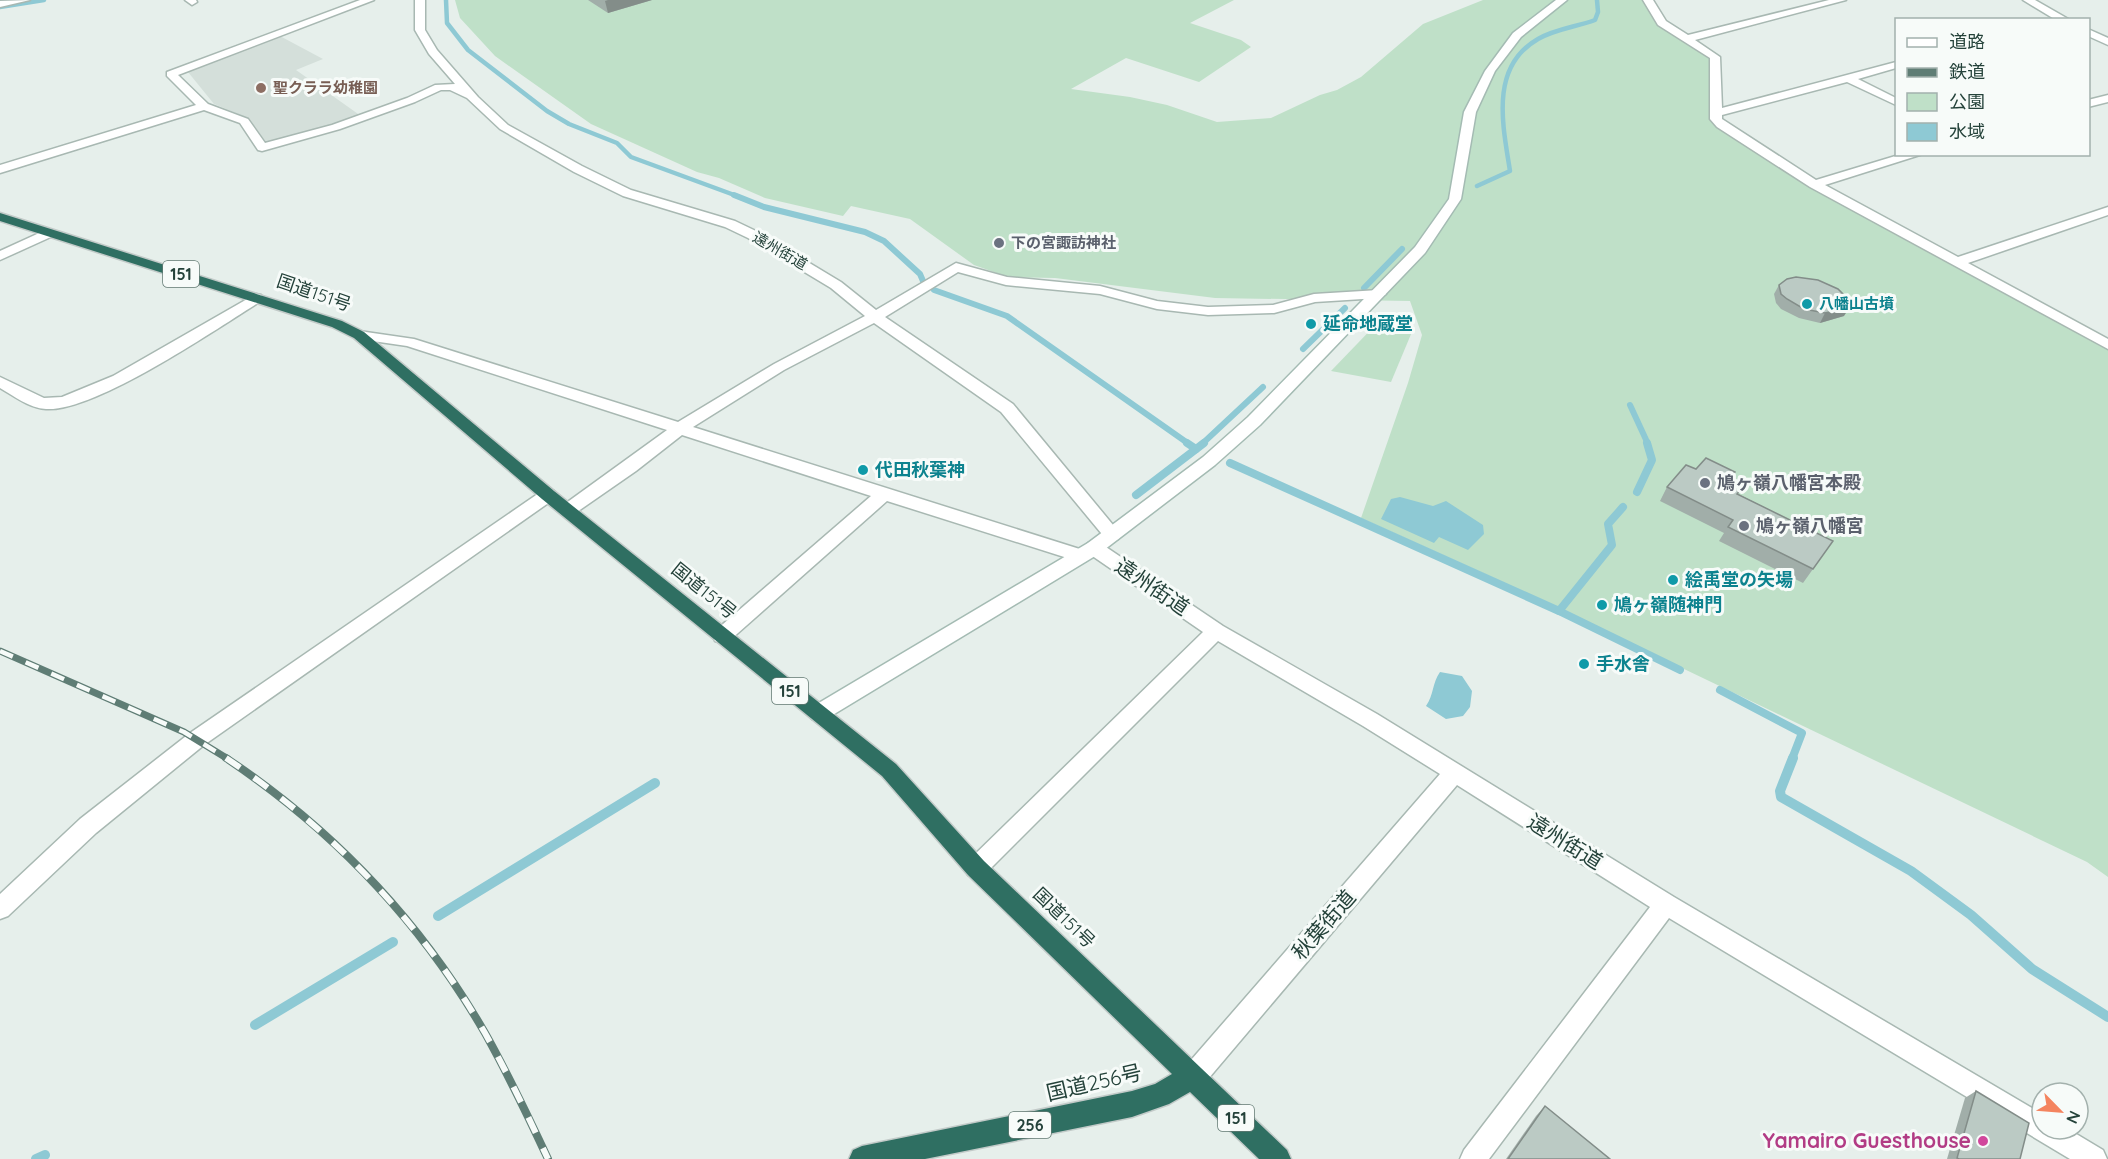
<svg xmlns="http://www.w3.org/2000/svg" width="2108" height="1159" viewBox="0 0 2108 1159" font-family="Quicksand,'Noto Sans JP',sans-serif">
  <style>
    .built { fill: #d4dfda }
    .green { fill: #bfe0c8 }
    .water { fill: #8ec9d4 }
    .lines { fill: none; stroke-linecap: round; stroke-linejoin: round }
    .stream-far3 { stroke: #8ec9d4; stroke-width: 4.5 }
    .stream-far2 { stroke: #8ec9d4; stroke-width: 6 }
    .stream-far1 { stroke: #8ec9d4; stroke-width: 8 }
    .stream { stroke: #8ec9d4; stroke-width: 10 }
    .street-casing { stroke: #a8b8b2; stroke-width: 3 }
    .secondary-casing { stroke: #a4bbb3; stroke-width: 3 }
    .highway-casing { stroke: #c2cac8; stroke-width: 3 }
    .street { fill: #fff; fill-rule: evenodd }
    .secondary { fill: #fff; fill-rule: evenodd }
    .highway { fill: #2f6f62; fill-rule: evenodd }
    .rail-far1-casing { stroke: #5f7d75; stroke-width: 7 }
    .rail-casing { stroke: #5f7d75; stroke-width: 8 }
    .rail-far1 { stroke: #f7fbf9; stroke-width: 4.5; stroke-dasharray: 14; stroke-linecap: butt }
    .rail { stroke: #f7fbf9; stroke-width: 6; stroke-dasharray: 17; stroke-linecap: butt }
    .wall { fill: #a1aea9 }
    .shaded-wall { fill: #838d89 }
    .building { fill: #bbcac4; stroke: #838d89; stroke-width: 1.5 }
    .education-dot { fill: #8d6e63; stroke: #f7fbf9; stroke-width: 2 }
    .worship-dot { fill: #6b7280; stroke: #f7fbf9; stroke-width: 2 }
    .culture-dot { fill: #0f9aa8; stroke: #f7fbf9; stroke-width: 2 }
    .hotel-dot { fill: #d1479c; stroke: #f7fbf9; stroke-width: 2 }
    .labels { text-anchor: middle; stroke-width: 6; stroke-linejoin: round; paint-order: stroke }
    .far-education-label { font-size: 15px; font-weight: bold; fill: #785e54; stroke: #f7fbf9; text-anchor: start }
    .far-worship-label { font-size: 15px; font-weight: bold; fill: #5b616d; stroke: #f7fbf9; text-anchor: start }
    .far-street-label { font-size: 15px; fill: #24423a; stroke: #f7fbf9 }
    .far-culture-label { font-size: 15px; font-weight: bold; fill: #0d838f; stroke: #f7fbf9; text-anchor: start }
    .shield { fill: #f7fbf9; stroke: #637a73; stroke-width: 1.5 }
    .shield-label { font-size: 16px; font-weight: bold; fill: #24423a }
    .street-label { font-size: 18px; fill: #24423a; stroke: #f7fbf9 }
    .culture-label { font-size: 18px; font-weight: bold; fill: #0d838f; stroke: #f7fbf9; text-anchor: start }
    .worship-label { font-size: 18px; font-weight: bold; fill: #5b616d; stroke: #f7fbf9; text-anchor: start }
    .near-street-label { font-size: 21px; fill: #24423a; stroke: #f7fbf9 }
    .near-hotel-label { font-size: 21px; font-weight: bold; fill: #b23c85; stroke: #f7fbf9; text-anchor: end }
  </style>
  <rect width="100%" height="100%" fill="#e6efeb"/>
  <polygon class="built" points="278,35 323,59 296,70 361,116 271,141 265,141 248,118 214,104 188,72 190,69"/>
  <g class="green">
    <polygon points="455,0 1234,0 1190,23 1241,40 1251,47 1199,82 1126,58 1071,89 1130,97 1167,105 1217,122 1271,118 1320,95 1337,90 1361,77 1423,24 1483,0 1648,0 1662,23 1715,57 1716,119 1814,184 2108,345 2108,877 2087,862 1494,578 1361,518 1408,383 1422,335 1410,301 1215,298 1055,278 1008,277 974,265 910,219 851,206 843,216 765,198 719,178 697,172 591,124 495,56 460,18"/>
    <polygon points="1383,317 1414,327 1391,382 1331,371"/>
  </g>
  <g class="water">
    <polygon points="1400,497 1433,506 1446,501 1483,525 1484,534 1468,550 1439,537 1434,543 1381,519 1391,499"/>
    <path d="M1440,672L1462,676L1472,691L1470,707L1463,716L1446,719L1426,706C1434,695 1432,683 1440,672Z"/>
  </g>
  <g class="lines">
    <g class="stream-far3">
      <polyline points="446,0 447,23 468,50 547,111 569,124 617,143 631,157 737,196"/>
      <polyline points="0,7 44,0"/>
      <path d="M1477,186L1510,171C1503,126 1489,67 1538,39C1555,29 1576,27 1595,20L1598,12L1597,0"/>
    </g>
    <g class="stream-far2">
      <polyline points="734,195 764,207 865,232 884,241 920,274 923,281"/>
      <polyline points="1364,288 1402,249"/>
      <polyline points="934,290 1007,316 1189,444"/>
      <polyline points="1303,349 1345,308"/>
      <polyline points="1630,405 1648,444"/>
      <polyline points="1202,444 1263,387"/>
    </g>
    <g class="stream-far1">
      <polyline points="1187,443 1196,449"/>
      <polyline points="1230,463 1559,611 1680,670"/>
      <polyline points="1637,492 1652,460 1647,443"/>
      <polyline points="1136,495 1204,443"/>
      <polyline points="1559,611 1612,545 1608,524 1623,507"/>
      <polyline points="1720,690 1802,733 1792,759"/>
    </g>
    <g class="stream">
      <polyline points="1793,758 1780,791 1781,797 1911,871 1971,915 2032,969 2108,1017"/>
      <polyline points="438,916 655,783"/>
      <polyline points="255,1025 393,942"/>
      <polyline points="36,1159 45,1155"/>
    </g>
    <defs>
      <g id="street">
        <polygon points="30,0 0,7 0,1"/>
        <polygon points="185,0 196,0 197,2 192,5"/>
        <polygon points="360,0 374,0 178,75 208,104 248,119 265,143 332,125 407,98 435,85 455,84 429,54 415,30 415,0 425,0 425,30 437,50 478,97 508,125 582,166 631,190 735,221 758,232 841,282 876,310 956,263 1007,277 1100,286 1157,301 1208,307 1273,305 1314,294 1379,290 1386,294 1379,298 1315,302 1274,313 1208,315 1157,309 1100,294 1006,285 958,272 885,317 1013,404 1118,531 1121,535 1118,539 1112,541 1106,539 1001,412 874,323 784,370 693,427 1086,551 1089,556 1086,561 1080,562 887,501 729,641 722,643 715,641 713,636 715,631 871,496 682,435 636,471 574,514 562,514 559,510 562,506 667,430 407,346 359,339 352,335 359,331 414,339 678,422 774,364 865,316 831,288 748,238 725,227 623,196 574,172 500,129 467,98 450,90 441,90 415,102 340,129 262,151 258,150 240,123 204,110 0,173 0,165 196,105 167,76 167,72"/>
        <polygon points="1643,0 1653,0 1666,21 1688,35 1829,0 1846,0 1695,40 1720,57 1722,108 1896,62 1896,68 1858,79 1896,98 1896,105 1847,82 1722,115 1722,119 1816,180 1902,154 1923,154 1825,185 1958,257 2108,207 2108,215 1968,263 2108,339 2108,349 1810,187 1717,127 1710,119 1710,58 1658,25"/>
        <polygon points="2023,0 2035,0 2070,20 2056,20"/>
        <polygon points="2088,29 2108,38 2108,45 2088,36"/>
        <polygon points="2108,95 2108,102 2088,107 2088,100"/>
        <polygon points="48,229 55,233 53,236 0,260 0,251"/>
        <path d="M256,294L261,295L263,298L261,301C216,329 95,412 46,409C29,408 14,396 0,388V377L44,398L62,397L113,376Z"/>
        <polygon points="548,489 554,491 556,495 554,499 204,745 96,833 8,916 0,919 0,894 80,819 190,733 542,491"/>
        <polygon points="1094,542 1100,543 1223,626 1377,714 1674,897 2042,1114 2042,1129 2068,1129 2103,1150 2107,1159 2070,1159 1669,918 1489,1159 1460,1159 1464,1150 1650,907 1457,785 1203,1085 1194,1088 1185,1085 1182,1076 1185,1067 1440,774 1363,726 1218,641 984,875 976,878 968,875 965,868 968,861 1203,632 1088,553 1085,548 1088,543"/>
      </g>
      <polygon id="secondary" points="1556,0 1567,0 1521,37 1495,71 1476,112 1461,199 1425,253 1260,425 1215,465 1100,553 826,719 819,721 812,719 809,713 812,707 1088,543 1203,457 1248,417 1415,247 1449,199 1464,112 1485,71 1513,33"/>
      <polygon id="highway" points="0,213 342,321 364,332 554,491 896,764 984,861 1287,1150 1291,1159 1259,1159 1190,1092 1169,1104 1132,1117 925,1159 849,1159 853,1150 862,1146 1132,1091 1155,1084 1172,1074 968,875 882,776 542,499 354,338 332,327 0,221"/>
    </defs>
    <use href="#street" class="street-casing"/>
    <use href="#secondary" class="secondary-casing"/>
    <use href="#highway" class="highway-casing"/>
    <use href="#street" class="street"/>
    <use href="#secondary" class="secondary"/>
    <use href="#highway" class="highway"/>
    <defs>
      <polyline id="rail-far1" points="0,651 184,732 228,759"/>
      <path id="rail" d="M226,758C332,829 421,922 485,1033C508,1074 528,1116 548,1159"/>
    </defs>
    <use href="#rail-far1" class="rail-far1-casing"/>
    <use href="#rail" class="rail-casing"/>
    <use href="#rail-far1" class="rail-far1"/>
    <use href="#rail" class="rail"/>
  </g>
  <g class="wall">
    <polygon points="588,0 652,0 608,13"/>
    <polygon points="1779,285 1844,316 1820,323 1799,318 1781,309 1776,303 1774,294"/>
    <polygon points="1696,469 1735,472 1730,481 1738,494 1833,541 1803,583 1719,541 1724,533 1660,501 1667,487"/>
    <polygon points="1976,1091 2020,1159 1947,1159 1965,1098"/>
    <polygon points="1545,1106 1610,1159 1506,1159 1536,1116"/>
  </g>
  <g class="shaded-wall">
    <polygon points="608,0 652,0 608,13 605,1"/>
    <polygon points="1850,307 1844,316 1820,323 1825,313"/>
  </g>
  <g class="building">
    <polygon points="1796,277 1818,280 1838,289 1844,295 1850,307 1825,313 1804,309 1787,299 1781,294 1779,285 1787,279"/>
    <polygon points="1706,458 1735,472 1728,480 1743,487 1737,494 1833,541 1813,569 1728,527 1733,520 1667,487 1686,465 1696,469"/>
    <polygon points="1976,1091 2029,1123 2020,1159 1959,1159 1957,1158"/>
    <polygon points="1545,1106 1610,1159 1508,1159"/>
  </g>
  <circle class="education-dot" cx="261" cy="88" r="6"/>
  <g class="worship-dot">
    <circle cx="999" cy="243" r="6"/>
    <circle cx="1705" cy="483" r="6"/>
    <circle cx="1744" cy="526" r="6"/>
  </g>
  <g class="culture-dot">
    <circle cx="1807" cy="304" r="6"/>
    <circle cx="1311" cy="324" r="6"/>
    <circle cx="863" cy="470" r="6"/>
    <circle cx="1673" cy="580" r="6"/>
    <circle cx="1602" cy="605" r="6"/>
    <circle cx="1584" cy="664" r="6"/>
  </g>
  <circle class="hotel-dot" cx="1983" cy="1141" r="6"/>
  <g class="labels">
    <g class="far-education-label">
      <text x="273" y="93">聖クララ幼稚園</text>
    </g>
    <g class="far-worship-label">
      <text x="1011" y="248">下の宮諏訪神社</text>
    </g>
    <g class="far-street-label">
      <text transform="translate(780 251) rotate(30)" y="5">遠州街道</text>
    </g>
    <g class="far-culture-label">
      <text x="1819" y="309">八幡山古墳</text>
    </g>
    <g class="shield">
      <rect x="163" y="261" width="36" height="26" rx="4.5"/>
      <rect x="772" y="678" width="36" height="26" rx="4.5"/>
      <rect x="1218" y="1105" width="36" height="26" rx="4.5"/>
      <rect x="1009" y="1112" width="42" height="26" rx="4.5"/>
    </g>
    <g class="shield-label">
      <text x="181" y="280">151</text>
      <text x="790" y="697">151</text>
      <text x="1236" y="1124">151</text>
      <text x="1030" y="1131">256</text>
    </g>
    <g class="street-label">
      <text transform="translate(314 293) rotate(19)" y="6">国道151号</text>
      <text transform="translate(704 591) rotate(39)" y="6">国道151号</text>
      <text transform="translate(1064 918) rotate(44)" y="6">国道151号</text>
    </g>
    <g class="culture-label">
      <text x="1323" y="330">延命地蔵堂</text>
      <text x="875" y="476">代田秋葉神</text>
      <text x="1685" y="586">絵禹堂の矢場</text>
      <text x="1614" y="611">鳩ヶ嶺随神門</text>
      <text x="1596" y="670">手水舎</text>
    </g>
    <g class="worship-label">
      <text x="1717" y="489">鳩ヶ嶺八幡宮本殿</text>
      <text x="1756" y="532">鳩ヶ嶺八幡宮</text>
    </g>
    <g class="near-street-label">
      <text transform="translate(1152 587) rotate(34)" y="7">遠州街道</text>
      <text transform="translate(1565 842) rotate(32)" y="7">遠州街道</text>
      <text transform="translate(1324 925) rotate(-49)" y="7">秋葉街道</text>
      <text transform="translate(1094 1083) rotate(-13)" y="7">国道256号</text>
    </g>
    <g class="near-hotel-label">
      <text x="1971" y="1148">Yamairo Guesthouse</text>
    </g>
  </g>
  <rect x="1895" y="18" width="195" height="138" fill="#f7fbf9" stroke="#a3b1ad" stroke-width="1.5"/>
  <rect x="1907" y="38" width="30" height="9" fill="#ffffff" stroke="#a3b1ad" stroke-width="1.5"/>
  <text x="1949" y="48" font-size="18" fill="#24423a">道路</text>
  <rect x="1907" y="68" width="30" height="9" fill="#5f7d75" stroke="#a3b1ad" stroke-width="1.5"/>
  <text x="1949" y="78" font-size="18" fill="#24423a">鉄道</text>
  <rect x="1907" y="93" width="30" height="18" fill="#bfe0c8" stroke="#a3b1ad" stroke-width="1.5"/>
  <text x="1949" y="108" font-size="18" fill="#24423a">公園</text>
  <rect x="1907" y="123" width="30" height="18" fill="#8ec9d4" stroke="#a3b1ad" stroke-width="1.5"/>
  <text x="1949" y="138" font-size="18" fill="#24423a">水域</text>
  <g transform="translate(2060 1111) rotate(115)"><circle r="28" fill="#f7fbf9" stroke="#a3b1ad" stroke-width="1.5"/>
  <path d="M0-4.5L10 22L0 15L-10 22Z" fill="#f4845f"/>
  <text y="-9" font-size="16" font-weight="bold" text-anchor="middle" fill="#24423a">N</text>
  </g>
</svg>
